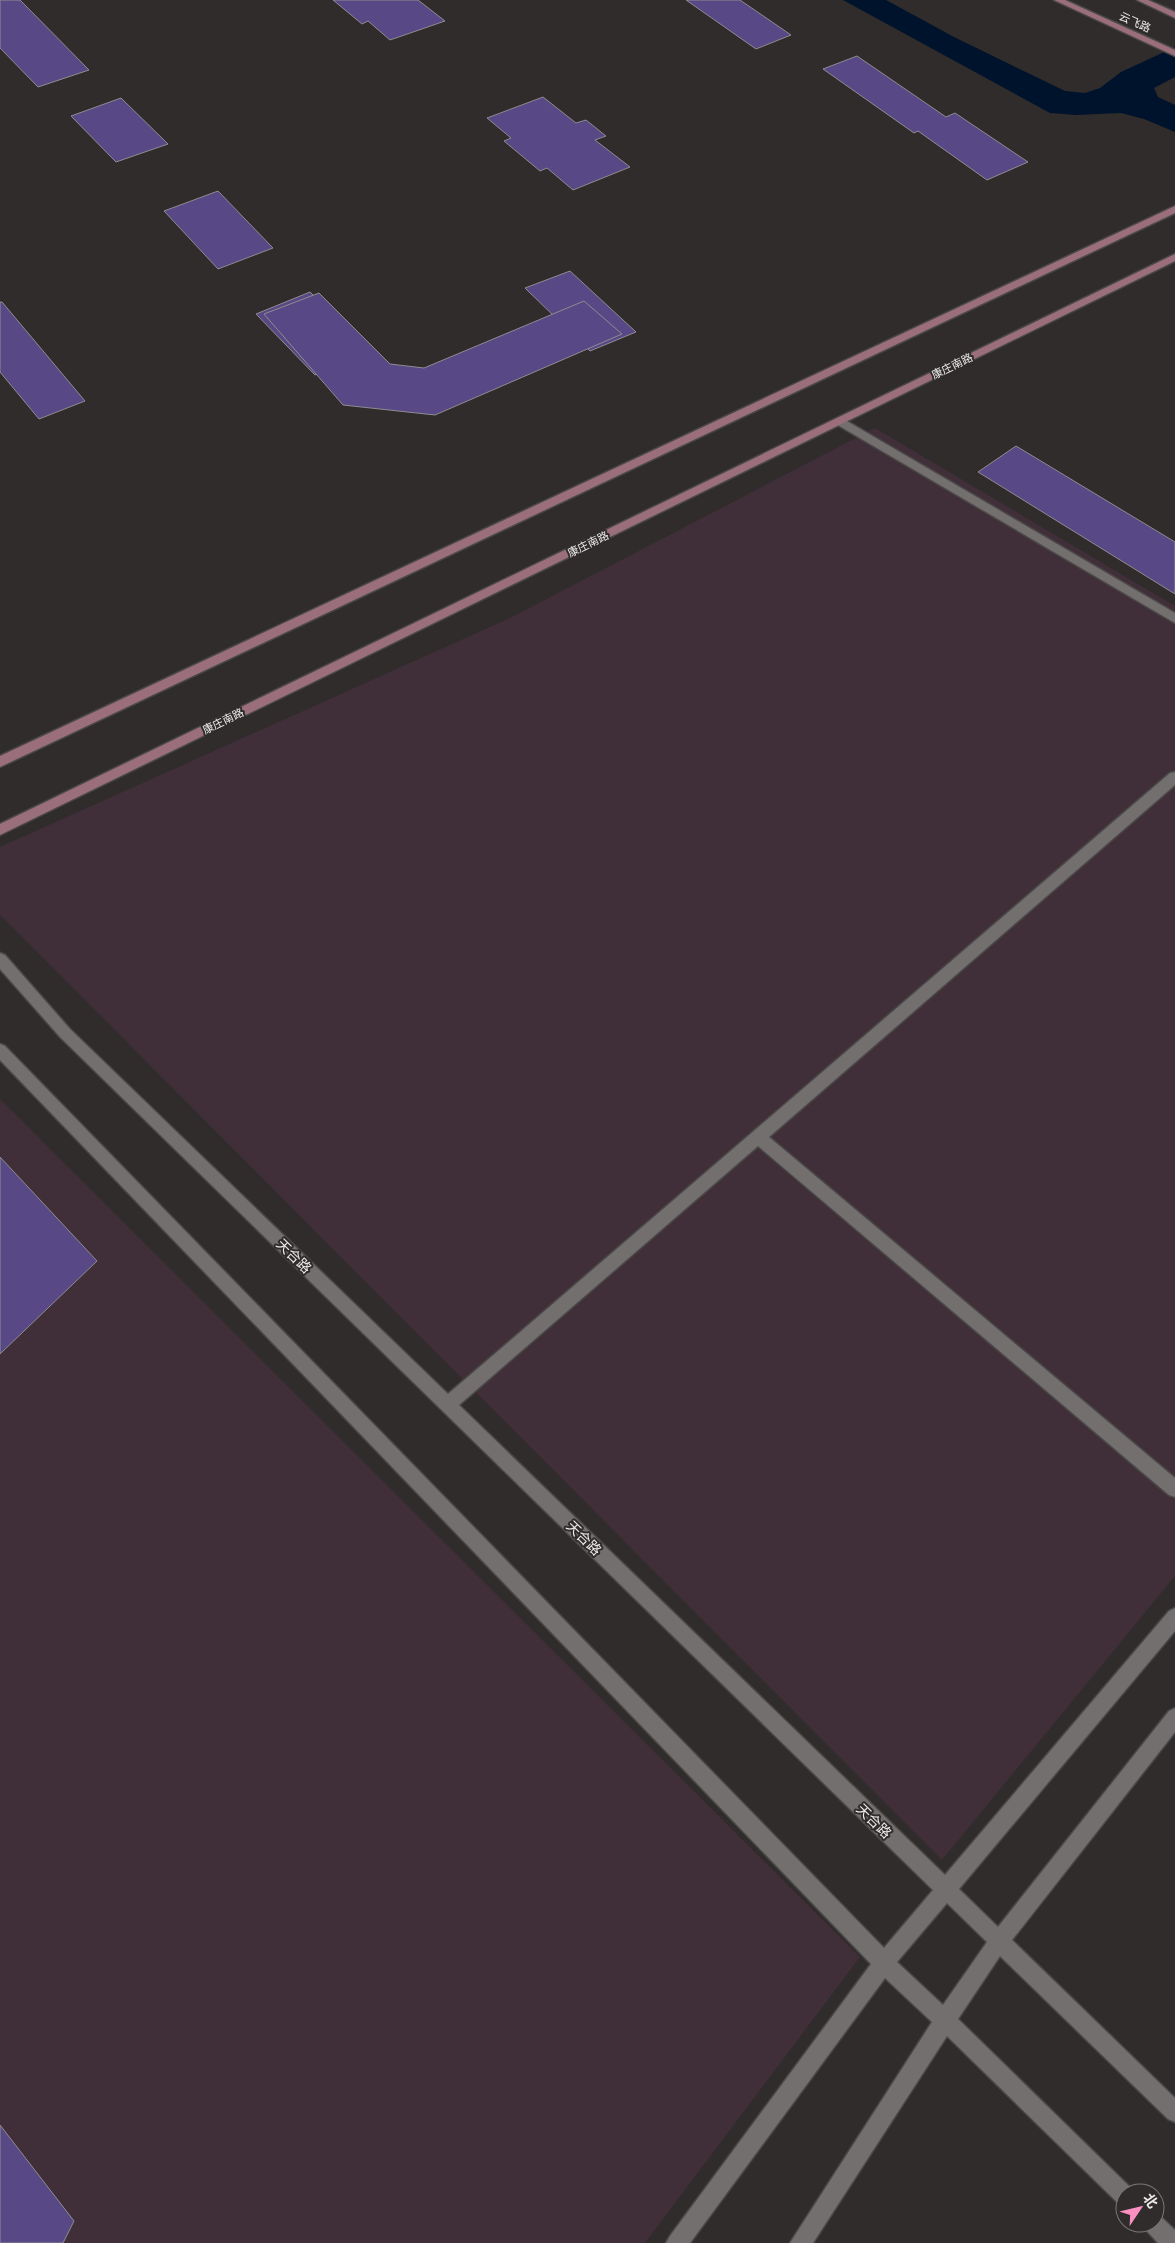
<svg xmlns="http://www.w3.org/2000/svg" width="1175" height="2243" viewBox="0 0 1175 2243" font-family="'PT Sans Narrow','Noto Sans SC',sans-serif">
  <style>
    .commercial { fill: #402f38 }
    .water { fill: #00132c }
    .building { fill: #584886; stroke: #8e8d90 }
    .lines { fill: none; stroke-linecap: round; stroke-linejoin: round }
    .minor-casing { stroke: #4a4847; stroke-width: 3 }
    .secondary-casing { stroke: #4a4847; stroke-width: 3 }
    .minor { fill: #726f6e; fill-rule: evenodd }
    .secondary { fill: #9a6e7b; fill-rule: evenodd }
    .labels { text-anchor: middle; stroke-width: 4; stroke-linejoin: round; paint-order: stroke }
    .far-street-label { font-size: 11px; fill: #edebea; stroke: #2f2c2b }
    .street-label { font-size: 14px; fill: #edebea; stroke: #2f2c2b }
  </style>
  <rect width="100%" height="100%" fill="#2f2c2b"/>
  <g class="commercial">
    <polygon points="875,428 1175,606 1175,1576 942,1860 0,915 0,847 510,618"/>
    <polygon points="0,1099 860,1957 645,2243 0,2243"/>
  </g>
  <polygon class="water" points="843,0 886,0 954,37 1065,91 1085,93 1100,88 1121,72 1175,47 1175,77 1154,88 1158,97 1175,105 1175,132 1144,119 1121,113 1076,115 1050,113"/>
  <g class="building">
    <polygon points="0,0 20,0 89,70 38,87 0,48"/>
    <polygon points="333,0 418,0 445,21 390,40 368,21 362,24"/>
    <polygon points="686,0 740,0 791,35 756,49"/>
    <polygon points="857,56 946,117 955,113 1028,162 987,180 918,131 914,133 823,69"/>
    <polygon points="543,97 576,123 586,120 606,136 595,140 630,167 573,190 547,168 540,171 504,141 511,138 487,118"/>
    <polygon points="121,98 168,144 116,162 71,116"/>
    <polygon points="218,191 273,248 218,269 164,211"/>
    <polygon points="570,271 636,332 590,351 525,288"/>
    <polygon points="310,292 370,352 315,375 256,314"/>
    <polygon points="319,293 390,364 424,368 584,301 622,334 435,415 343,405 264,314"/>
    <polygon points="0,302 2,302 85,401 39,419 0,372"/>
    <polygon points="1016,446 1175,542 1175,594 978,472"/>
    <polygon points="0,1157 97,1261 0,1354"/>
    <polygon points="0,2125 74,2221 63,2243 0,2243"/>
  </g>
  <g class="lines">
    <defs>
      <g id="minor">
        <polygon points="840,417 1175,613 1175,623 836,424 834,421"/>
        <path d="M1175,772V785L769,1137L1175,1478V1497L1169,1495L758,1146L459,1405L945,1875L1169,1611L1175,1608V1631L959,1889L998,1927L1169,1711L1175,1708V1732L1012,1940L1175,2098V2122L1168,2119L1000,1956L958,2019L1132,2189L1134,2193H1125V2206L1118,2203L947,2036L813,2243H790L932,2022L885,1978L690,2243H666L670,2236L871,1964L0,1060V1044L5,1046L884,1948L933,1890L60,1037L0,969V953L5,955L70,1029L448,1394L1170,773ZM947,1903L987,1942L943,2005L897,1962Z"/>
        <polygon points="1155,2213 1160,2216 1175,2230 1175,2243 1158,2243 1146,2230 1142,2223 1155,2223"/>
      </g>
      <g id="secondary">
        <polygon points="1054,0 1065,0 1175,50 1175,56"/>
        <polygon points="1137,0 1148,0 1175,12 1175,18"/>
        <polygon points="1175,206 1175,213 0,767 0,756"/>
        <polygon points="1175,254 1175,261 0,835 0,824"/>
      </g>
    </defs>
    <use href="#minor" class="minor-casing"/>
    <use href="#secondary" class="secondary-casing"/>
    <use href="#minor" class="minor"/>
    <use href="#secondary" class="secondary"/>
  </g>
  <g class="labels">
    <g class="far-street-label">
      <text transform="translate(1135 22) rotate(24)" y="4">云飞路</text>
      <text transform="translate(952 366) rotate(-26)" y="4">康庄南路</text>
      <text transform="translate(588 544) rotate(-26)" y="4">康庄南路</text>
      <text transform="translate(223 721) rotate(-26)" y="4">康庄南路</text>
    </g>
    <g class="street-label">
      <text transform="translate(294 1256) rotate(44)" y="5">天合路</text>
      <text transform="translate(584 1538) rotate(44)" y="5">天合路</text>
      <text transform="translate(874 1821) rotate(44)" y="5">天合路</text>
    </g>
  </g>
  <g transform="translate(1140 2208) rotate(55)"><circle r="24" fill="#2f2c2b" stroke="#7b7877"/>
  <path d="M0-4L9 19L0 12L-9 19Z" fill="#fc8fc2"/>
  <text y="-8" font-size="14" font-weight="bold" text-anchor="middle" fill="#edebea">北</text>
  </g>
</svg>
